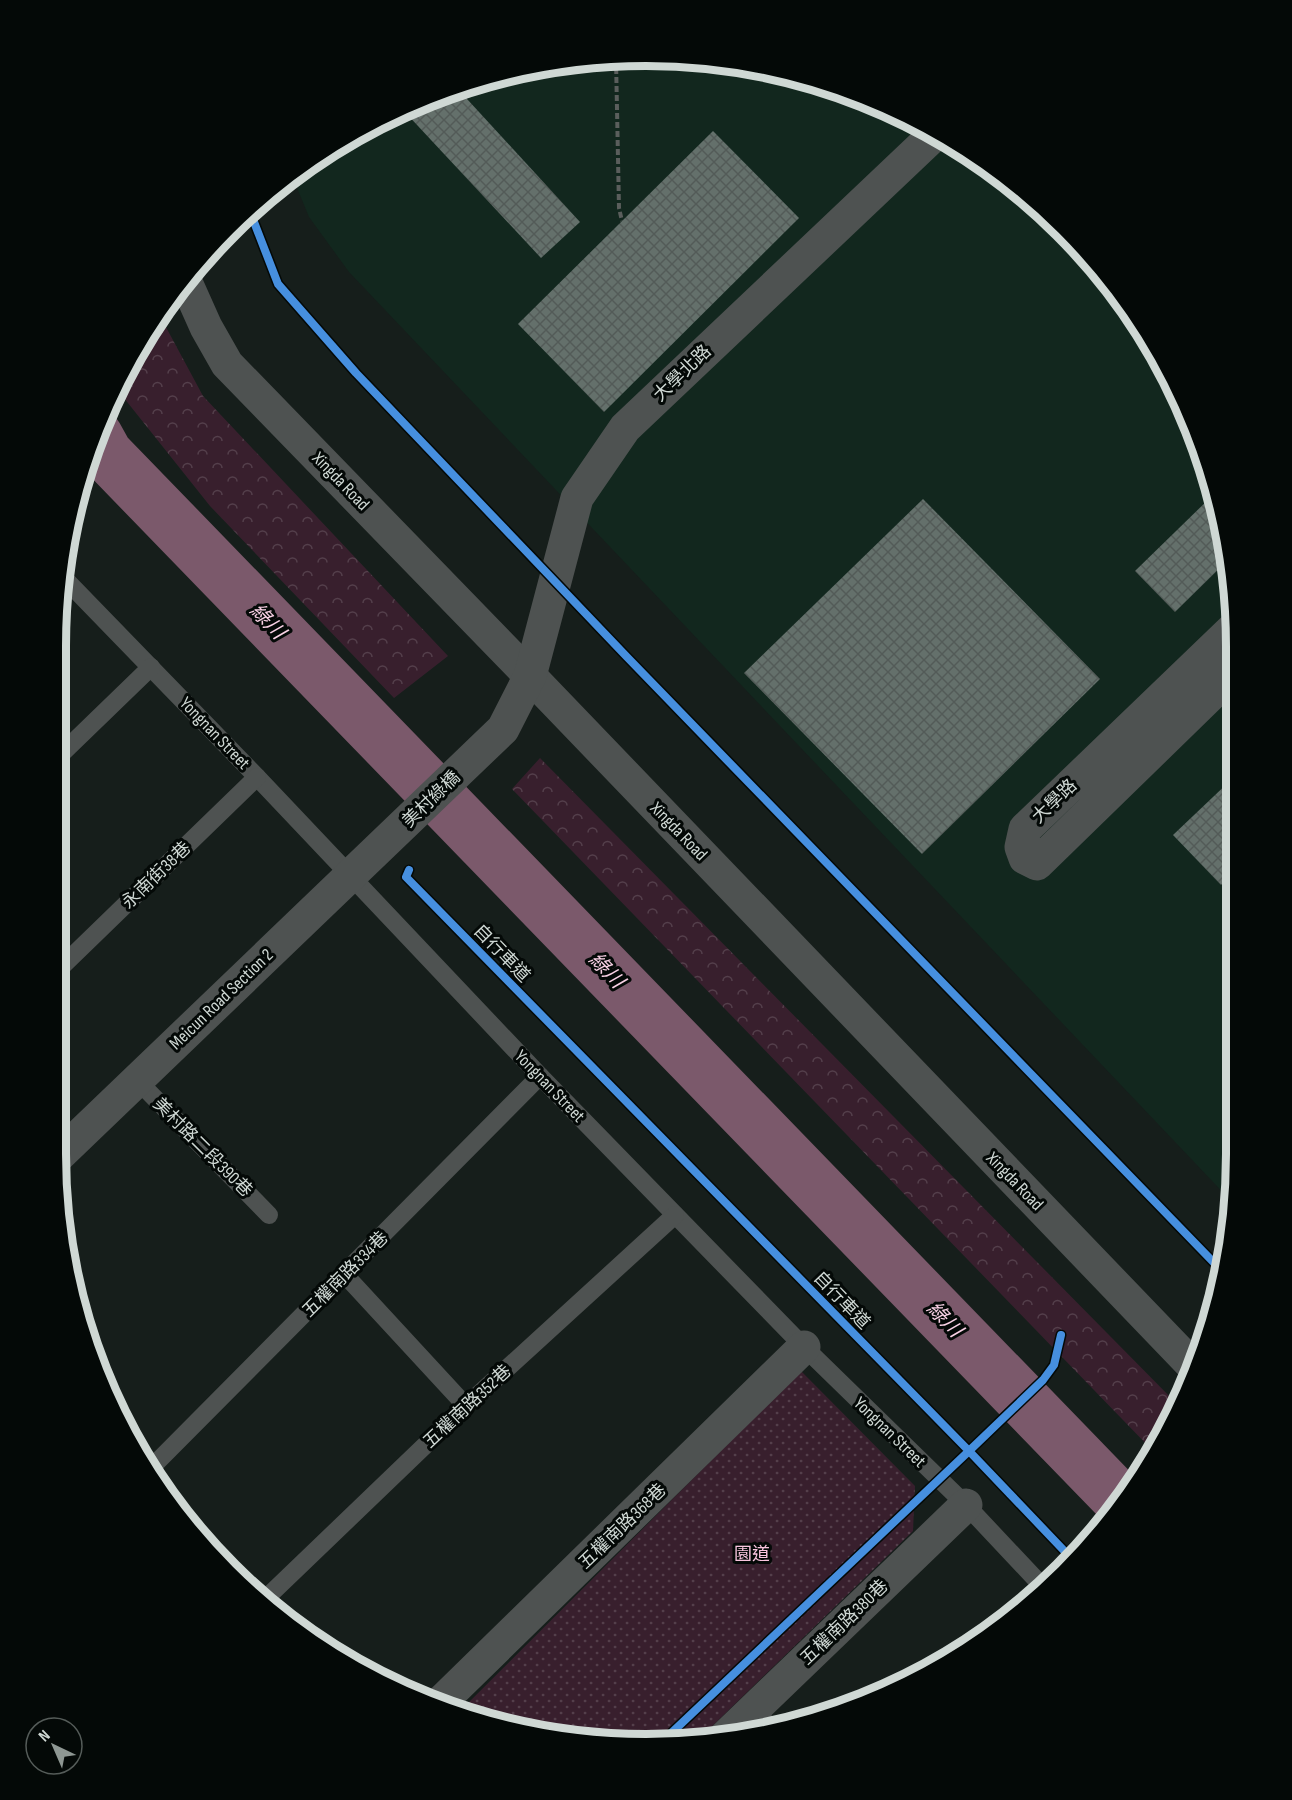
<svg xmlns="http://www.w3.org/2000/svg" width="1292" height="1800" viewBox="0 0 1292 1800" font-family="'Sofia Sans Condensed','Noto Sans TC',sans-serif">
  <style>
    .built { fill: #12271e }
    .forest { fill: url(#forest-crowns) }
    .park { fill: url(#park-dots) }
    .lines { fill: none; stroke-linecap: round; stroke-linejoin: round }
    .river { stroke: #7b596b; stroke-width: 54 }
    .building { fill: url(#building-cross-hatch) }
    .path { stroke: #5a5e5c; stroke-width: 4; stroke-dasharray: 6 3; stroke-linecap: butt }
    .lane { stroke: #4e5251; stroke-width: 18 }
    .street { stroke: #4e5251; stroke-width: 33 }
    .cycleway-casing { stroke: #040907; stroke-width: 11 }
    .cycleway { stroke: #468fdf; stroke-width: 8 }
    .labels { text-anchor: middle; stroke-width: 6; stroke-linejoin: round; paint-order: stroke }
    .street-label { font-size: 18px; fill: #cfd8d4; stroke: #040907 }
    .park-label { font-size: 18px; fill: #f9c5df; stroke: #040907 }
    .water-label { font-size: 20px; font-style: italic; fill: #fad2e6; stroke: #040907 }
    .rim { fill: none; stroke: #cfd8d4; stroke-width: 8 }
  </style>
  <defs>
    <pattern id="forest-crowns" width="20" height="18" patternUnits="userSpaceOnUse" patternTransform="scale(1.5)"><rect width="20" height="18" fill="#381f2d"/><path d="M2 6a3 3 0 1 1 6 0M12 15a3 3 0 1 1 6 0" fill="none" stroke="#543f4b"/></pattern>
    <pattern id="park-dots" width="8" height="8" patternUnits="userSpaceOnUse" patternTransform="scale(1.5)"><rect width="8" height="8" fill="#381f2d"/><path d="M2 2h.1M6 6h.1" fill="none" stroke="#543f4b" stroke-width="1.8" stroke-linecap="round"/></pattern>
    <pattern id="building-cross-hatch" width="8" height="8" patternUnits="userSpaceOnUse" patternTransform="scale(1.5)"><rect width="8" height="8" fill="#64706b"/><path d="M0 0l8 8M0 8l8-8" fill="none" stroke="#535b58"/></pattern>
  </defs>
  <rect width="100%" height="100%" fill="#161e1b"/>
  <polygon class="built" points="685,57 799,76 907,117 1006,178 1090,257 1176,385 1205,457 1231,569 1235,1192 1233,1203 349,272 309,217 295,183 294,175 351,134 457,87 569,61"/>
  <g class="forest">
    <polygon points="160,316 203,396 448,656 394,698 210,506 116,388 135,350"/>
    <polygon points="540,758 1179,1406 1175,1415 1153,1451 512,789"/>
  </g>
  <polygon class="park" points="801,1371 915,1486 913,1531 699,1739 569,1739 493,1724 459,1712"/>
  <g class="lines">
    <polyline class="river" points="96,436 106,454 1122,1502"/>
  </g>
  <g class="building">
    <polygon points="456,87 580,222 541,258 404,111"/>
    <polygon points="713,131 799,218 604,412 518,324"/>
    <polygon points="1214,494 1229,559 1175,612 1135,571"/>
    <polygon points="923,499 1100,679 922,854 744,673"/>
    <polygon points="1233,778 1233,873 1221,885 1173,835"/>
  </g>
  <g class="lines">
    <polyline class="path" points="616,59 619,208 622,221"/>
    <g class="lane">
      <polyline points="62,576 257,777 540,1076 804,1347 966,1505 1044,1588"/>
      <polyline points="56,759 151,667"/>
      <polyline points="56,972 257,777"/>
      <polyline points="137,1080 269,1215"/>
      <polyline points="345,1275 466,1406"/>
      <polyline points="149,1470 540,1076"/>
      <polyline points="262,1602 466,1406 675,1215"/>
      <polyline points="754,1710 770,1727"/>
    </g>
    <g class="street">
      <polyline points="185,280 206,327 227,364 530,676 1194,1367"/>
      <polyline points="1232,630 1025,829 1021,847 1025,858 1037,864 1232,674"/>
      <polyline points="56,1158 503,729 530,676 577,498 625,428 935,134"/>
      <polyline points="439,1704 804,1347"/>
      <polyline points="723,1739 966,1505"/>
    </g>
    <defs>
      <g id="cycleway">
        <polyline points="251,207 254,222 278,284 356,373 627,657 1222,1271"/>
        <polyline points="409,870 406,877 969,1451 665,1739"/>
        <polyline points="1061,1335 1054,1365 1043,1380 969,1451 1072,1559"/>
      </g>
    </defs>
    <use href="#cycleway" class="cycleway-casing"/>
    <use href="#cycleway" class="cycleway"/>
  </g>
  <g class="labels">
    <g class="street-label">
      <text transform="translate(682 373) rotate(-44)" y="6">大學北路</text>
      <text transform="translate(341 481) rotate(46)" y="6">Xingda Road</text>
      <text transform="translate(215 733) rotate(46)" y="6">Yongnan Street</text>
      <text transform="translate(431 799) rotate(-44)" y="6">美村綠橋</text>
      <text transform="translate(1054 801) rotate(-44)" y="6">大學路</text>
      <text transform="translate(679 831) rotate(46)" y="6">Xingda Road</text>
      <text transform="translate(156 875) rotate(-44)" y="6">永南街38巷</text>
      <text transform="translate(502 953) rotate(46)" y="6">自行車道</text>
      <text transform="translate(221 999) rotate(-44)" y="6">Meicun Road Section 2</text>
      <text transform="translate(550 1086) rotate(46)" y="6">Yongnan Street</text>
      <text transform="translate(203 1147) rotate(45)" y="6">美村路二段390巷</text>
      <text transform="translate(1015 1181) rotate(46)" y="6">Xingda Road</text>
      <text transform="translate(345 1274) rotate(-45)" y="6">五權南路334巷</text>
      <text transform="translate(842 1300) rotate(46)" y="6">自行車道</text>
      <text transform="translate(467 1406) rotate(-43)" y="6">五權南路352巷</text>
      <text transform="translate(890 1432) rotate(44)" y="6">Yongnan Street</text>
      <text transform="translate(622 1526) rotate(-44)" y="6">五權南路368巷</text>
      <text transform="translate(844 1622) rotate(-44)" y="6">五權南路380巷</text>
    </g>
    <g class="park-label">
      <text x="752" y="1560">園道</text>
    </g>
    <g class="water-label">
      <text transform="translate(268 621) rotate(46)" y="7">綠川</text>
      <text transform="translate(607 970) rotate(46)" y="7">綠川</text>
      <text transform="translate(945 1319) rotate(46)" y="7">綠川</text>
    </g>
  </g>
  <path d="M0 0H1292V1800H0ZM646 66H646A580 580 0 0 1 1226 646V1154A580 580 0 0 1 646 1734H646A580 580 0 0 1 66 1154V646A580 580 0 0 1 646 66Z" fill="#040907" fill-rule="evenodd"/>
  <path class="rim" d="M646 66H646A580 580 0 0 1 1226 646V1154A580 580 0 0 1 646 1734H646A580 580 0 0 1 66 1154V646A580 580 0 0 1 646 66Z"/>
  <g transform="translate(54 1746) rotate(316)"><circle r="28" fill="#040907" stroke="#555c59" stroke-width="1.5"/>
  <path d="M0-4.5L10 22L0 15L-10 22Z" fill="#8e9793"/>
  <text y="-9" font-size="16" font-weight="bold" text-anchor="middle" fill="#cfd8d4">N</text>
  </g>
</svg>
